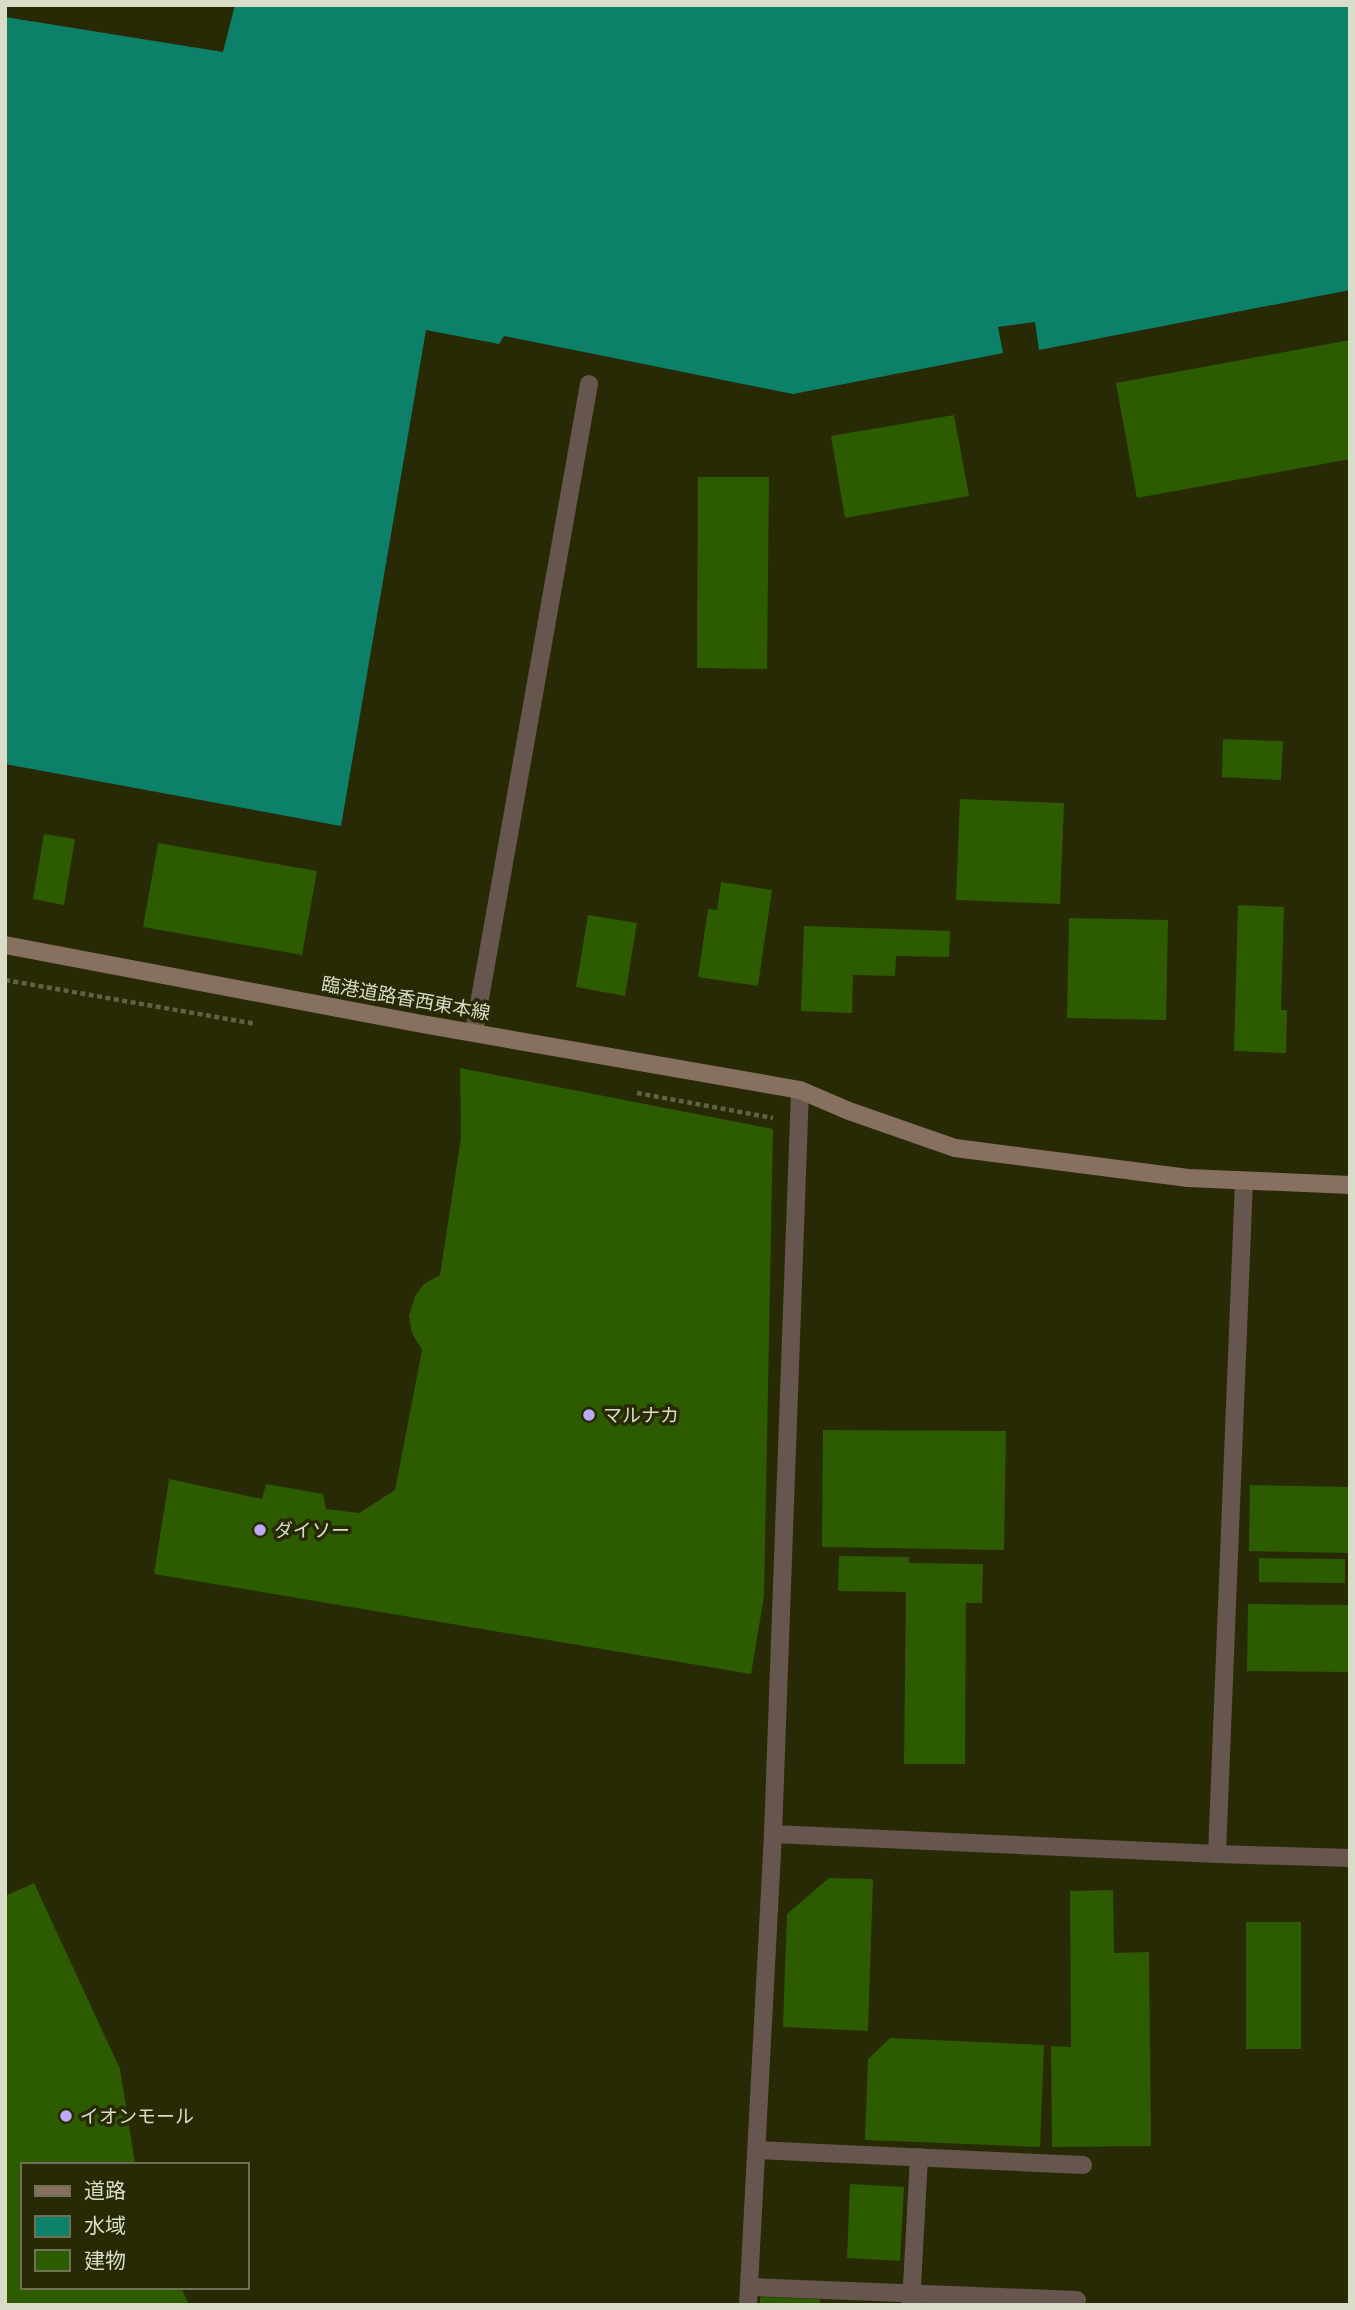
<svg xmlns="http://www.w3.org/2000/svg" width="1355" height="2310" viewBox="0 0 1355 2310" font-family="'Fira Sans','Noto Sans JP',sans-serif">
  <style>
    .water { fill: #0c8069 }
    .building { fill: #2d5b00 }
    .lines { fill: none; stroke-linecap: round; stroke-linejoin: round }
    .path { stroke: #606343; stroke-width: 4.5; stroke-dasharray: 5 3.5; stroke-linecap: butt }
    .street { stroke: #66564d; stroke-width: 18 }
    .secondary { stroke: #887061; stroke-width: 18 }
    .poi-dot { fill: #bcaaf6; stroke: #272a05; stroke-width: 2.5 }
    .labels { text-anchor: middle; stroke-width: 7; stroke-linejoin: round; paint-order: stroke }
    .street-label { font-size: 19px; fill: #d9dcc7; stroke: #272a05 }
    .poi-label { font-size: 19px; fill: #d9dcc7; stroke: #272a05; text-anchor: start }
  </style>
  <rect width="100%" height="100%" fill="#272a05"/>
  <polygon class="water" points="235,5 1350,5 1350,290 1039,350 1035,322 998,327 1003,353 793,394 504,336 499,344 426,330 341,826 5,764 5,17 223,52"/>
  <g class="building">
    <polygon points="1350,340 1350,459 1137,498 1116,383"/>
    <polygon points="954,415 969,496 845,518 831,436"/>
    <polygon points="698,477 769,477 767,669 697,668"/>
    <polygon points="1223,739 1283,741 1281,780 1222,777"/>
    <polygon points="960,799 1064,803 1060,904 956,900"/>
    <polygon points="44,834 75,839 64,905 33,899"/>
    <polygon points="158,843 317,871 302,955 143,927"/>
    <polygon points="721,882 772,890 758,986 698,977 708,909 717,910"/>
    <polygon points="1238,905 1284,907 1281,1010 1287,1010 1286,1053 1234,1051"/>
    <polygon points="588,915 637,923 625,996 576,987"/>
    <polygon points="1069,918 1168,920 1166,1020 1067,1018"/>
    <polygon points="804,926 950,931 949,957 896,956 895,976 853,975 852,1013 801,1011"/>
    <polygon points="460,1068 773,1129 764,1596 751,1674 154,1574 169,1479 262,1499 266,1484 323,1494 326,1509 359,1513 395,1490 422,1350 412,1333 409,1316 415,1296 424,1284 440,1275 461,1138"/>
    <polygon points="823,1430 1006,1431 1004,1550 822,1547"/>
    <polygon points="1250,1485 1350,1487 1350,1553 1249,1551"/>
    <polygon points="839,1556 909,1557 909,1563 983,1564 982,1603 966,1603 965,1764 904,1764 906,1592 838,1591"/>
    <polygon points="1259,1558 1345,1559 1345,1583 1259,1582"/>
    <polygon points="1248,1604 1350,1605 1350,1672 1247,1671"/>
    <polygon points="829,1878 873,1879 868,2031 783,2027 787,1914"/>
    <polygon points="34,1883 120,2069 135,2163 23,2165 23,2287 181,2287 189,2305 5,2305 5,1896"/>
    <polygon points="1113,1890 1114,1953 1149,1952 1151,2146 1052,2147 1051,2046 1071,2047 1070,1891"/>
    <rect x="1246" y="1922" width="55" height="127"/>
    <polygon points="890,2038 1044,2045 1040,2147 865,2140 868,2059"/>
    <polygon points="850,2184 904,2187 900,2261 847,2258"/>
    <polygon points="760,2297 820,2299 820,2305 760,2305"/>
  </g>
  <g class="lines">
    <g class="path">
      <polyline points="5,980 256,1024"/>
      <polyline points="637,1093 773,1118"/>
    </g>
    <g class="street">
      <polyline points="474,1032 589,384"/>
      <polyline points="800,1090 773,1834 1217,1854 1244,1181"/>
      <polyline points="1217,1854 1350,1858"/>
      <polyline points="757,2150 1083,2165"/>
      <polyline points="749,2287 1077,2300"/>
      <polyline points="911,2304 919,2157"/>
      <polyline points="748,2305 773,1834"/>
    </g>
    <polyline class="secondary" points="5,945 422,1024 800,1090 849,1111 955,1148 1188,1178 1350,1185"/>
  </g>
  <g class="poi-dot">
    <circle cx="589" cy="1415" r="7"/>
    <circle cx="260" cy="1530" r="7"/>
    <circle cx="66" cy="2116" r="7"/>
  </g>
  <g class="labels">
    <g class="street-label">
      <text transform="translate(406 998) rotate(10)" y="7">臨港道路香西東本線</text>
    </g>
    <g class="poi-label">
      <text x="603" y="1422">マルナカ</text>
      <text x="274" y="1537">ダイソー</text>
      <text x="80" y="2123">イオンモール</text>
    </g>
  </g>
  <rect width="1355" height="2310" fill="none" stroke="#d9dcc7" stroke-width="14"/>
  <rect x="21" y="2163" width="228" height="126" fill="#272a05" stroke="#6e7153" stroke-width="2"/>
  <rect x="35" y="2186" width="35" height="10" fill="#887061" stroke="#6e7153" stroke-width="2"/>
  <text x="84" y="2198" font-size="21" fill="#d9dcc7">道路</text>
  <rect x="35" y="2216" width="35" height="21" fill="#0c8069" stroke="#6e7153" stroke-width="2"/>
  <text x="84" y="2233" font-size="21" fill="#d9dcc7">水域</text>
  <rect x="35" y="2250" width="35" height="21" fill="#2d5b00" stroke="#6e7153" stroke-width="2"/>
  <text x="84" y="2268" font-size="21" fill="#d9dcc7">建物</text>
</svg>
